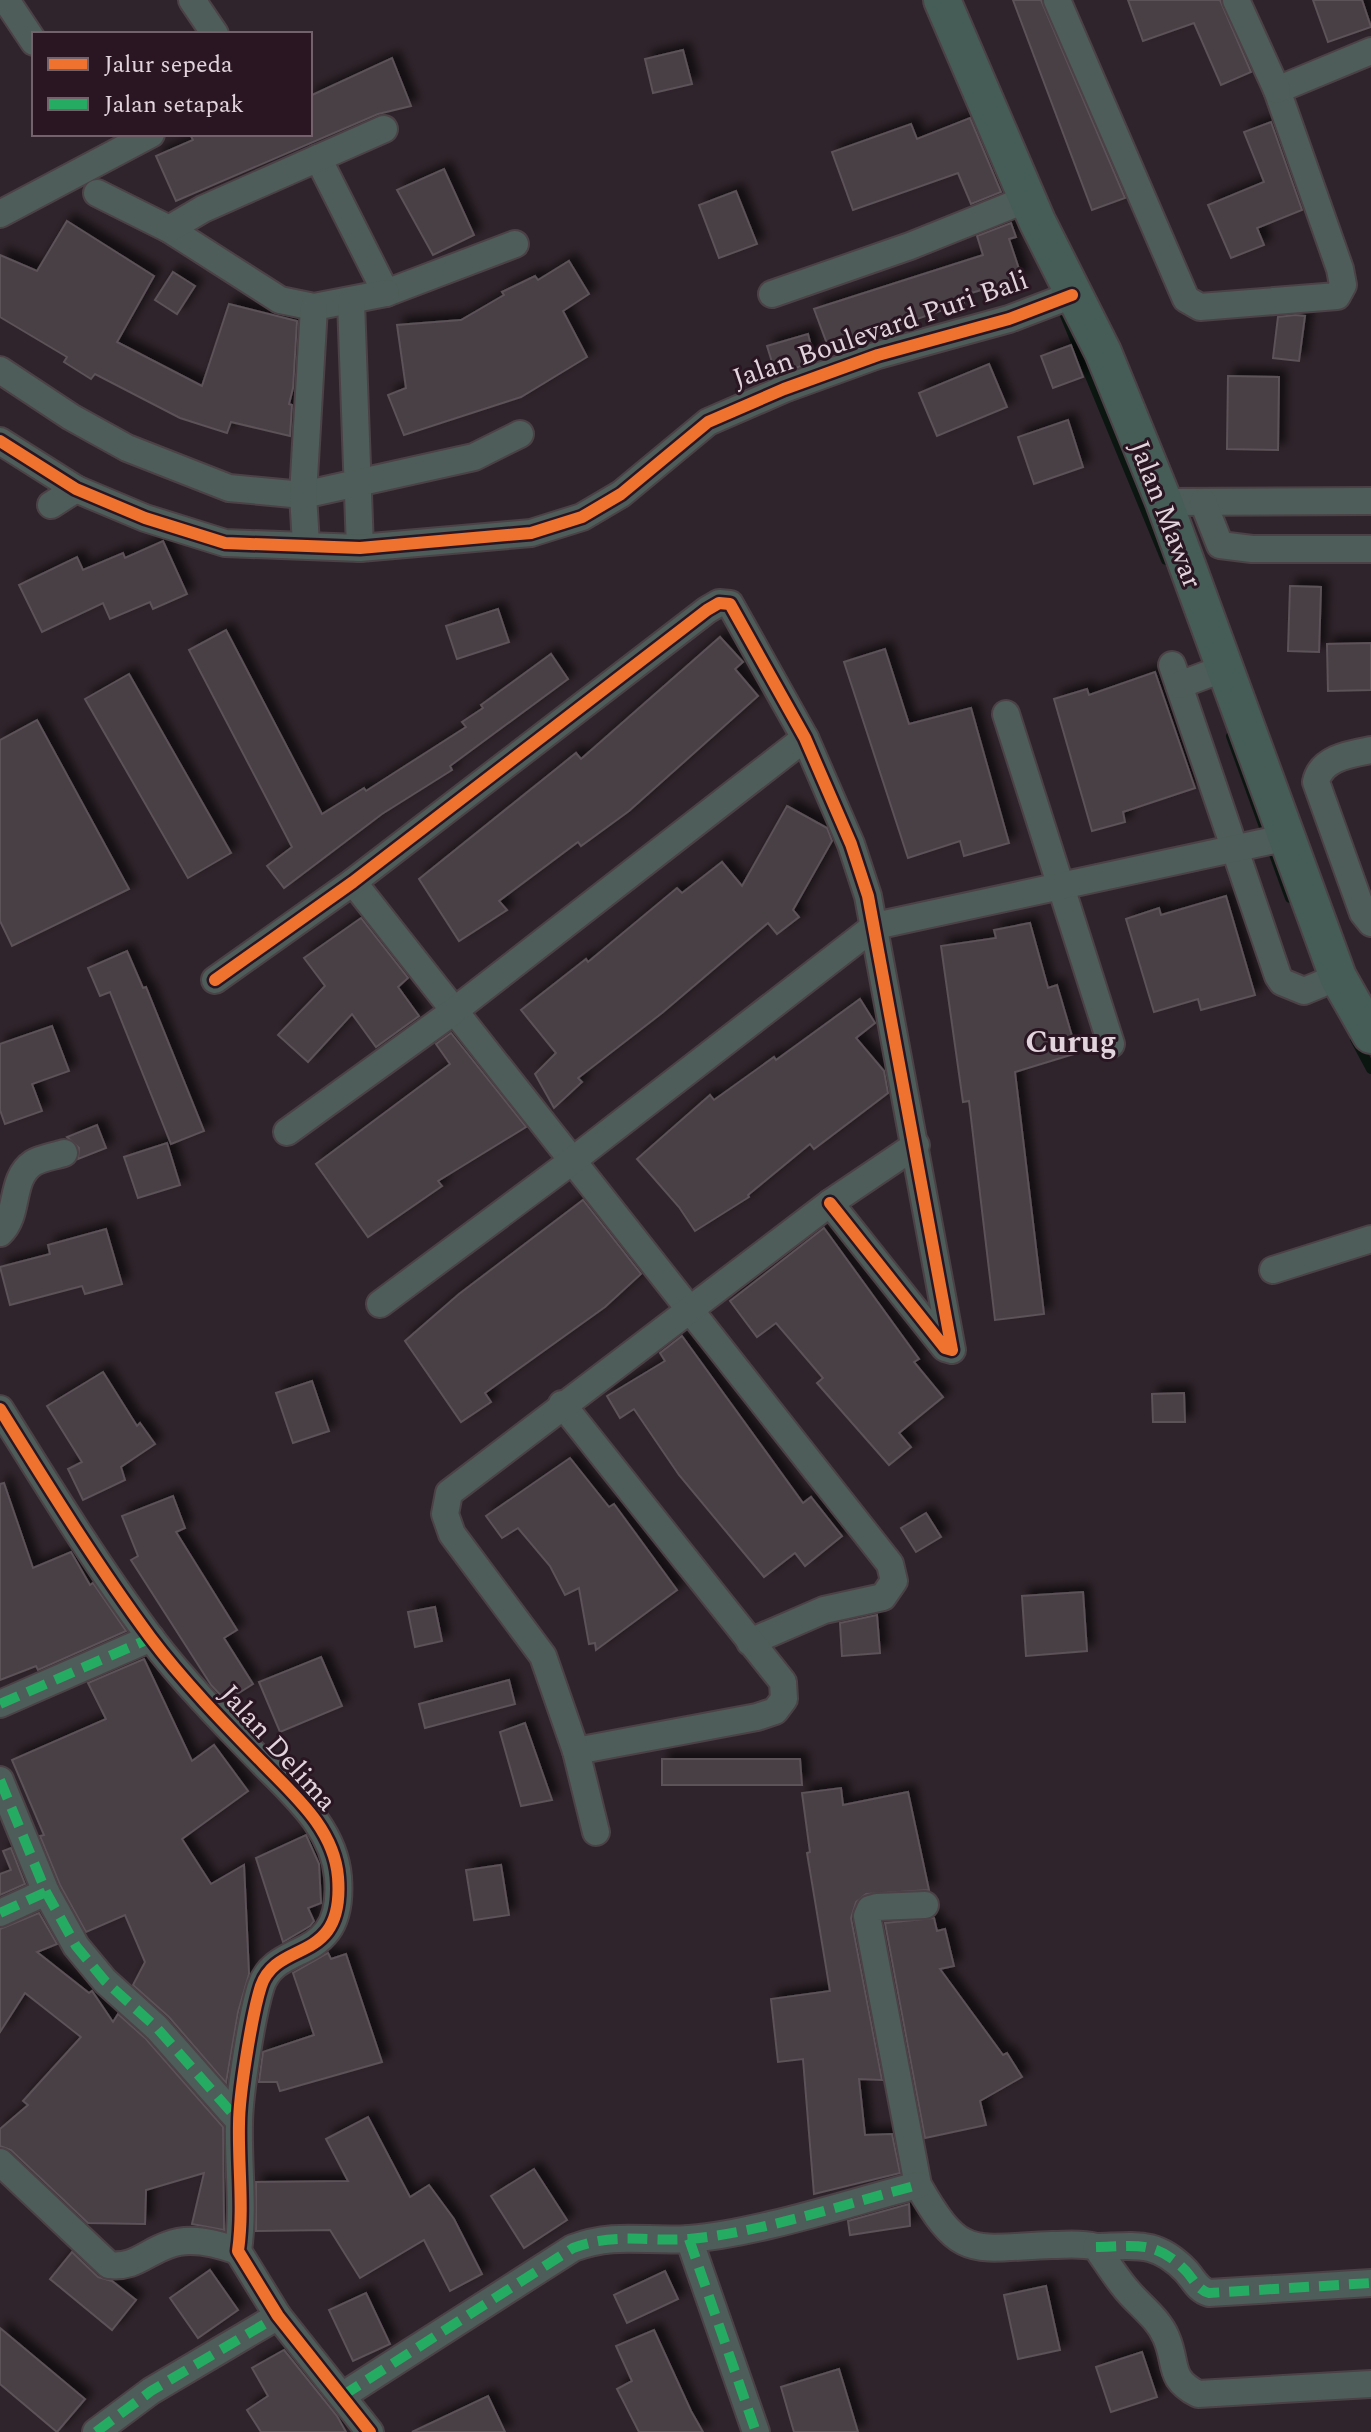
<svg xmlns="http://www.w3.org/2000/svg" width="1371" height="2432" viewBox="0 0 1371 2432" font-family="Spectral,serif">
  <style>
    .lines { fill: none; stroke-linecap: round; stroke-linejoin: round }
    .stream { stroke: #0b1611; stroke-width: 10 }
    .building { fill: #483f45; stroke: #5c5258; stroke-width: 2; filter: url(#shadow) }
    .street-casing { stroke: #4b4146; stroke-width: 30 }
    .secondary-casing { stroke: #4b4146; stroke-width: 40 }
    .street { stroke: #4e5d59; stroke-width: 26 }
    .secondary { stroke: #455d56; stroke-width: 36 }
    .quiet { stroke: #26ab63; stroke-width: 10; stroke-dasharray: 20 10; stroke-linecap: butt }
    .cycleway-casing { stroke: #291622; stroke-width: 17 }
    .cycleway { stroke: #ef722f; stroke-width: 12 }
    .labels { text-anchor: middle; stroke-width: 6; stroke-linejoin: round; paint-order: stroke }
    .street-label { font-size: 28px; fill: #e2d4dc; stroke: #291622 }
    .quarter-label { font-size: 32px; font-weight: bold; fill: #e2d4dc; stroke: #291622 }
  </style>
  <defs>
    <filter id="shadow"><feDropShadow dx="7" dy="-7" stdDeviation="4" flood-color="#0009"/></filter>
  </defs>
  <rect width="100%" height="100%" fill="#2f242b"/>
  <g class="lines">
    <g class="stream">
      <polyline points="1062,308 1166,560"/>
      <polyline points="1231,736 1290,898"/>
      <polyline points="1355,1039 1371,1069"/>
    </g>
  </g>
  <g class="building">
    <polygon points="1013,0 1041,0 1125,198 1092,210"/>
    <polygon points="1128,0 1220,0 1251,72 1221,85 1194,23 1143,41"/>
    <polygon points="1313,0 1362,0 1371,27 1328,42"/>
    <polygon points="683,50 692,84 653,93 645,59"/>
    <polygon points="392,58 411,106 378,114 176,201 156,156 193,140 190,134 310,134 310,96"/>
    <polygon points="970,118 1001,192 971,204 958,173 853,210 832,152 911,124 917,139"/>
    <polygon points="1271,122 1302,210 1257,228 1264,245 1231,258 1208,205 1264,182 1244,132"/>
    <polygon points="444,169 474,235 433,255 397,190"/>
    <polygon points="736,191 757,244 719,258 699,205"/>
    <polygon points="67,221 154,276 117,342 202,386 229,304 297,321 293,388 289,404 292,405 290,436 231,422 227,433 180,418 95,374 91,379 64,362 67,357 0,317 0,255 37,271"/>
    <polygon points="1011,223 1016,237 1009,239 1022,278 961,296 964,303 829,349 814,309 983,255 977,236"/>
    <polygon points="569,261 589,294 563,311 587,357 521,397 404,435 388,395 406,388 397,325 461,320 504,295 502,292 535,276 538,280"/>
    <polygon points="173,272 195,286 177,314 155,300"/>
    <polygon points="1295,315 1305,316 1299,361 1273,358 1278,317"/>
    <polygon points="808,334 815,361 776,375 767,346"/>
    <polygon points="1071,345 1083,377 1053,388 1041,356"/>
    <polygon points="989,364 1007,407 937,436 919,393"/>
    <polygon points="1228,376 1279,377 1278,450 1227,449"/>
    <polygon points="1068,420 1083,467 1034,484 1018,437"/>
    <polygon points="163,541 187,594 153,609 150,602 110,619 103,603 42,632 19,585 77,557 83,570 123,553 125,558"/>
    <polygon points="1290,586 1321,587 1319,652 1288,651"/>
    <polygon points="498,609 509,642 457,659 446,626"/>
    <polygon points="226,630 322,814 364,788 366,791 466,727 462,722 483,708 481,705 551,654 568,679 450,766 452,770 382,814 284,888 267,866 292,847 189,650"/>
    <polygon points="720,637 743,662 735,669 758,696 629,811 581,846 578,842 499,901 507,910 459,941 419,879 576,753 581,759"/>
    <polygon points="1371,643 1371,690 1328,691 1327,644"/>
    <polygon points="885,649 909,724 971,708 1009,843 964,856 960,841 908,858 844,662"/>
    <polygon points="1155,672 1195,788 1123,812 1125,822 1092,831 1054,699 1087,689 1089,695"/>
    <polygon points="129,674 231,853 188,878 85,699"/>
    <polygon points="37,720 129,889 12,946 0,921 0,740"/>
    <polygon points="787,806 827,828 832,841 793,910 799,917 777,934 768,923 662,1013 578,1078 582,1082 554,1108 535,1074 556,1053 521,1010 586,959 588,962 677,888 682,893 722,862 742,886"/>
    <polygon points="1226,896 1255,995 1201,1010 1198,999 1154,1012 1126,919 1159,908 1161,915"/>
    <polygon points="361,918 408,978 398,987 419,1016 376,1047 352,1014 308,1062 278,1035 325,986 304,958"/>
    <polygon points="1030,923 1048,988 1057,985 1077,1053 1015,1072 1044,1314 995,1320 969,1101 963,1102 941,946 996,938 994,930"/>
    <polygon points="127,951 143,988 146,987 204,1131 171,1144 110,992 100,996 88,968"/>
    <polygon points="860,999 875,1023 856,1038 884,1071 888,1093 814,1149 810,1144 748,1195 749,1197 695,1231 679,1207 637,1159 710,1095 714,1100 774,1057 776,1060"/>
    <polygon points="52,1026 69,1071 32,1084 42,1111 5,1124 0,1110 0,1044"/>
    <polygon points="451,1033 526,1127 438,1181 442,1186 368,1237 316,1164 450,1064 436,1044"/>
    <polygon points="97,1125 106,1148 78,1159 79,1148 67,1137"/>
    <polygon points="167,1143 180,1185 138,1198 124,1157"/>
    <polygon points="583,1200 641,1274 605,1307 485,1393 491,1402 461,1422 405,1341 459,1294"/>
    <polygon points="824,1228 919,1359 914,1362 943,1397 899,1433 911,1447 889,1465 817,1383 823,1378 776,1323 757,1337 730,1301"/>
    <polygon points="106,1229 122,1284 85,1294 82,1286 10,1305 0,1267 50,1254 48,1245"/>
    <polygon points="682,1336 803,1503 811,1497 842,1536 805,1566 795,1553 764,1577 679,1475 634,1409 620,1418 607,1396 665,1361 660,1353"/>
    <polygon points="103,1372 137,1426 140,1423 155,1444 121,1467 125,1480 83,1500 68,1469 82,1462 47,1406"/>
    <polygon points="312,1381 329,1431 293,1443 276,1393"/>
    <polygon points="1184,1393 1185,1422 1153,1422 1152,1394"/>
    <polygon points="570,1458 609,1507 614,1504 677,1590 596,1650 595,1643 589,1644 579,1588 565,1595 550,1566 518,1528 502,1538 486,1516"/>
    <polygon points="4,1483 33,1568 71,1552 90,1585 93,1583 126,1631 38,1670 36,1666 0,1680 0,1484"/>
    <polygon points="173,1496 185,1528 176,1532 237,1630 224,1638 253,1684 226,1701 211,1685 131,1560 138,1556 122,1516"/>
    <polygon points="926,1513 941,1537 916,1552 901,1528"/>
    <polygon points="1083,1592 1087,1651 1026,1656 1022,1596"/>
    <polygon points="435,1607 442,1641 415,1647 408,1612"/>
    <polygon points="877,1615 880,1653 842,1656 840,1623"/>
    <polygon points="321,1657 342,1706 280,1732 259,1682"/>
    <polygon points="144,1659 192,1761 214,1745 248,1791 182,1839 211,1884 244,1865 249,1974 238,2012 226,2083 169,2017 133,1985 145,1962 125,1915 86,1932 60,1885 40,1836 44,1835 12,1760 106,1719 88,1683"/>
    <polygon points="509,1680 515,1704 425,1728 419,1704"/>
    <polygon points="525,1723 552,1800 521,1806 500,1732"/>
    <polygon points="662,1759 800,1759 802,1785 662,1785"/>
    <polygon points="841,1788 843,1805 908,1792 929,1890 866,1894 856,1902 851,1918 882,2080 859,2079 865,2135 892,2134 900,2173 814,2194 803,2059 778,2062 771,1999 830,1991 807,1853 810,1852 802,1793"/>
    <polygon points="306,1835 319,1864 321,1903 308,1908 314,1921 310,1926 283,1942 256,1858"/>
    <polygon points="11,1848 25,1884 0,1895 0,1874 11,1870 3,1851"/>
    <polygon points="501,1865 509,1915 474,1920 466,1870"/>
    <polygon points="39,1913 57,1944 37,1952 89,1993 92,1991 113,2022 118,2014 146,2039 223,2127 224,2230 192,2224 204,2173 146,2190 145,2224 88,2223 11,2150 0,2146 0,2129 28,2105 23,2101 81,2037 25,1993 0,2032 0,1929"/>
    <polygon points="934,1918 937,1931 945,1929 954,1966 940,1969 1003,2055 1007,2053 1022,2077 980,2101 986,2125 925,2138 885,1923"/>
    <polygon points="328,1953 331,1959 346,1954 382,2062 280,2091 277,2082 259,2082 263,2052 314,2035 293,1973"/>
    <polygon points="368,2117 410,2197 429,2185 454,2219 482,2274 450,2291 424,2240 360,2278 330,2230 256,2231 256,2182 348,2181 326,2139"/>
    <polygon points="534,2169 567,2220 524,2248 491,2196"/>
    <polygon points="909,2204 910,2226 850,2235 848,2221"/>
    <polygon points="72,2252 98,2277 112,2281 136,2300 112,2330 50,2279"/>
    <polygon points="210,2270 238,2310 198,2338 170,2298"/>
    <polygon points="665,2271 678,2299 627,2323 614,2295"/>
    <polygon points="1046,2286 1060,2350 1018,2359 1004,2295"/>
    <polygon points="366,2293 390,2344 353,2361 329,2310"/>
    <polygon points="0,2328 85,2399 57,2432 0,2384"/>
    <polygon points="654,2330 691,2411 703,2432 639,2432 617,2389 632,2381 616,2346"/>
    <polygon points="284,2350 337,2416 346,2432 261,2432 247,2410 268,2396 252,2368"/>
    <polygon points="1142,2352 1157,2397 1111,2412 1096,2367"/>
    <polygon points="839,2369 858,2432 794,2432 781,2387"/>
    <polygon points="488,2396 505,2432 412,2432"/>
  </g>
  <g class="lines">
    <defs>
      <g id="street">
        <polyline points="6,0 34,42"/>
        <polyline points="192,0 215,34"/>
        <polyline points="1057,0 1186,299 1200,307 1337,296 1343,285 1340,269 1277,90 1371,51"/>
        <polyline points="1236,0 1277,90"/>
        <polyline points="318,158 386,293 515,244"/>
        <polyline points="97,193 169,229 280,300 314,307 386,293"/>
        <polyline points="0,214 151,134"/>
        <polyline points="169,229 203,209 384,129"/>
        <polyline points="772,294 910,246 1027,199"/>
        <polyline points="351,302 360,548"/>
        <polyline points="0,370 71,417 127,448 229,488 303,495 474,457 520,434"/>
        <polyline points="0,441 76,489 145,518 225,543 360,548 531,533 582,517 621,494 708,422 784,389 878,355 1009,319 1072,295"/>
        <polyline points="1164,502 1371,501"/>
        <polyline points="1203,502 1220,545 1252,549 1371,549"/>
        <polyline points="51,505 76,489"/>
        <polyline points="306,544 303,495 314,307"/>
        <polyline points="1172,665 1278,976 1282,982 1304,991 1338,977"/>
        <polyline points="1179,685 1225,668"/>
        <polyline points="1006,714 1111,1044"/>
        <path d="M1371,750C1350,754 1321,758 1316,782L1363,913L1371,923"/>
        <polyline points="353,882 890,1564 894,1581 883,1597 824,1610 750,1642"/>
        <polyline points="215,980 353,882 707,610 719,603 730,604 805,738 851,844 868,896 952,1350 945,1348 830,1203"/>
        <polyline points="287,1132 454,1011 805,738"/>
        <path d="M0,1233C20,1215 9,1179 33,1163C41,1158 55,1156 64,1153"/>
        <polyline points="1273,1270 1371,1239"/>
        <polyline points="380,1304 572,1161 875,926 1288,837"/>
        <polyline points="562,1404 783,1682 784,1699 775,1711 757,1717 576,1751"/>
        <path d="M0,1409C48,1486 96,1564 150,1637C183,1681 224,1723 263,1763C295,1796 334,1829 338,1877C345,1966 277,1938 261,1986C252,2014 239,2095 239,2124C238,2167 244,2208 238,2251L278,2316L370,2432"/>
        <polyline points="0,1704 151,1638"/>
        <polyline points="0,1780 46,1892 76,1946 105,1981 157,2028 239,2121"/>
        <polyline points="596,1832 576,1751 543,1656 452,1534 445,1514 449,1493 830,1203 916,1145"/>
        <path d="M925,1905L877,1907L870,1909L867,1916L918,2185C961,2261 972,2248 1052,2245C1068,2245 1081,2243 1096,2247C1106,2261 1115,2276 1126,2289C1139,2305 1158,2318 1166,2337C1178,2364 1167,2378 1198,2394L1371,2384"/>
        <polyline points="0,1913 46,1892"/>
        <path d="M0,2162L109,2265C135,2268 145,2253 168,2245C190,2236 216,2243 238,2251"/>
        <polyline points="689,2239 756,2432"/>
        <path d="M1096,2247C1136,2246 1156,2240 1186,2271C1194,2280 1198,2290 1209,2293L1371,2283"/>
        <path d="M342,2396L573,2248C616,2232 645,2242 689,2239C760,2233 848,2203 918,2185"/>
        <polyline points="96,2432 151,2391 278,2316"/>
      </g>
      <polyline id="secondary" points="942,0 1037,221 1103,352 1164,502 1338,977 1371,1035"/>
    </defs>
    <use href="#street" class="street-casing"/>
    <use href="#secondary" class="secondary-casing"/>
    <use href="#street" class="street"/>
    <use href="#secondary" class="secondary"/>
    <g class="quiet">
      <polyline points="0,1704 151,1638"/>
      <polyline points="0,1780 46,1892 76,1946 105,1981 157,2028 239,2121"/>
      <polyline points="0,1913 46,1892"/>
      <polyline points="689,2239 756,2432"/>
      <path d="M1096,2247C1136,2246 1156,2240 1186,2271C1194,2280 1198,2290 1209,2293L1371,2283"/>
      <path d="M342,2396L573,2248C616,2232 645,2242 689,2239C760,2233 848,2203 918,2185"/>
      <polyline points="96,2432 151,2391 278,2316"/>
    </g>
    <defs>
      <g id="cycleway">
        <polyline points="0,441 76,489 145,518 225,543 360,548 531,533 582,517 621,494 708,422 784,389 878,355 1009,319 1072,295"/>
        <polyline points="215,980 353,882 707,610 719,603 730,604 805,738 851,844 868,896 952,1350 945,1348 830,1203"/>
        <path d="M0,1409C48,1486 96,1564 150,1637C183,1681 224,1723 263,1763C295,1796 334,1829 338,1877C345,1966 277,1938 261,1986C252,2014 239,2095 239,2124C238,2167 244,2208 238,2251L278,2316L370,2432"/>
      </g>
    </defs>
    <use href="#cycleway" class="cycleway-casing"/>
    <use href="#cycleway" class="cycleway"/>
  </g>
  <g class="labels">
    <g class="street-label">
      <text transform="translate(880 328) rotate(-19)" y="10">Jalan Boulevard Puri Bali</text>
      <text transform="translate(1167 514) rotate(69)" y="10">Jalan Mawar</text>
      <text transform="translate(279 1747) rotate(48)" y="10">Jalan Delima</text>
    </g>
    <g class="quarter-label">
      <text x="1071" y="1052">Curug</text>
    </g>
  </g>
  <rect x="32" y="32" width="280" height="104" fill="#291622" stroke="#73626c" stroke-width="2"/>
  <rect x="48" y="58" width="40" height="12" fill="#ef722f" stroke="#73626c" stroke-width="2"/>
  <text x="104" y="72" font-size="24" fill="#e2d4dc">Jalur sepeda</text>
  <rect x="48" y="98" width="40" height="12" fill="#26ab63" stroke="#73626c" stroke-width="2"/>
  <text x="104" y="112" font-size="24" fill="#e2d4dc">Jalan setapak</text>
</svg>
